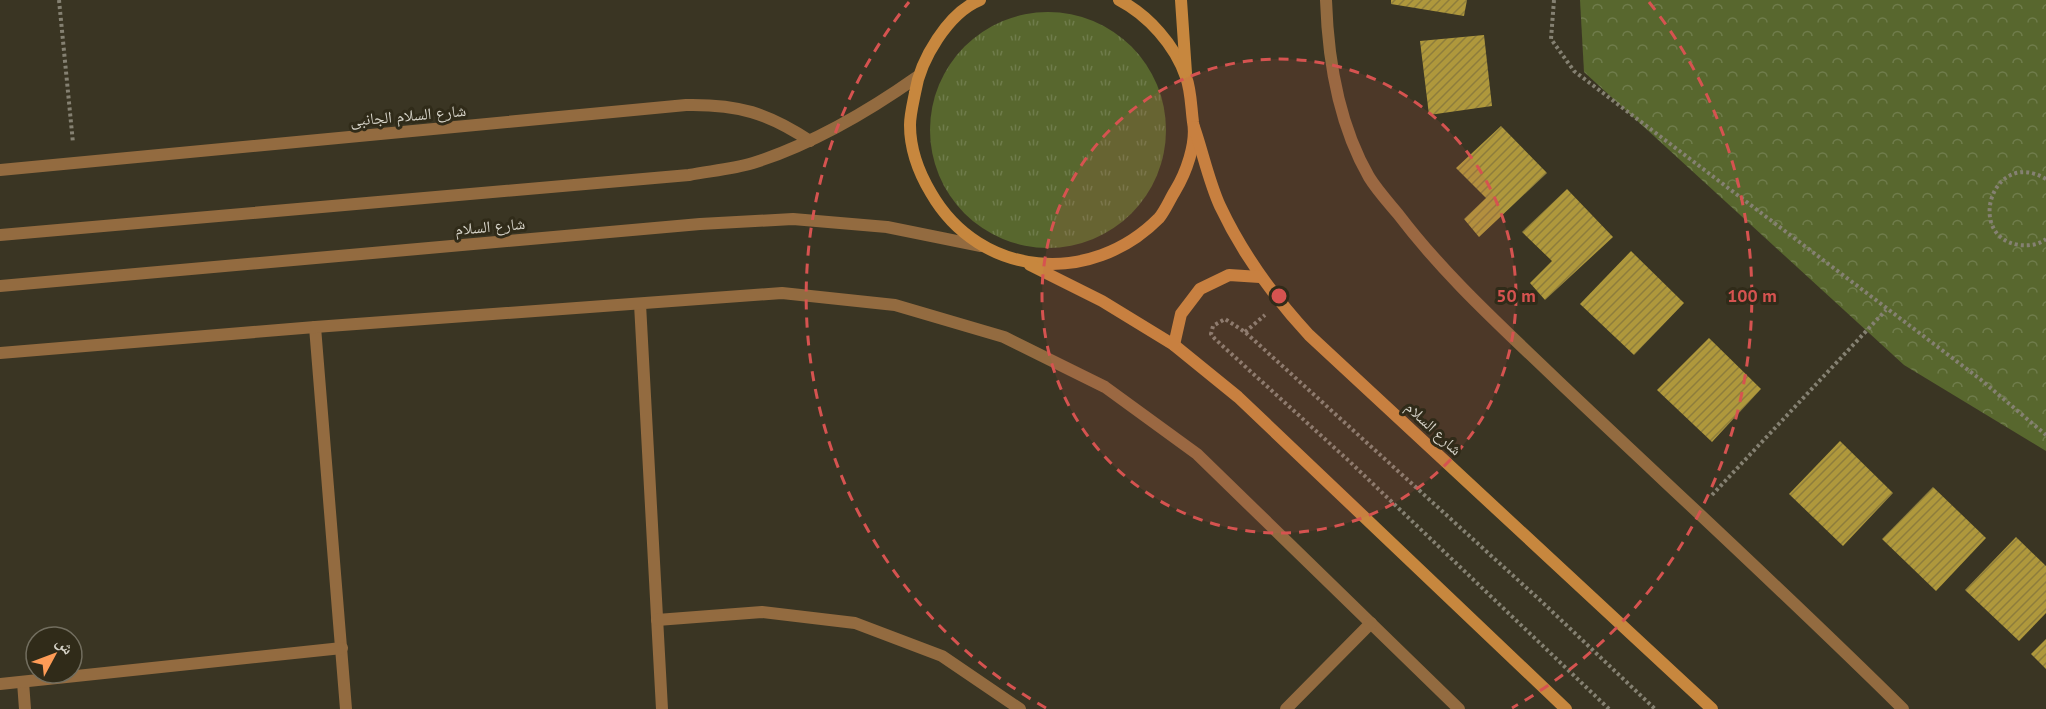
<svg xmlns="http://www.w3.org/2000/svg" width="2046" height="709" viewBox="0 0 2046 709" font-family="'PT Sans','Noto Naskh Arabic',sans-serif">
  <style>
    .grass { fill: url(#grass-tufts) }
    .park { fill: url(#park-crowns) }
    .building { fill: url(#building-hatch) }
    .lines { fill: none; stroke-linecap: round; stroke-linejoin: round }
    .path { stroke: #858172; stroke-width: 4; stroke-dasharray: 3 3; stroke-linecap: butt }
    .street { stroke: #936b40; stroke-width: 12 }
    .secondary { stroke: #c7873e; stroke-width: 12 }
    .ring { fill: none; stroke: #d65350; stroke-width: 3; stroke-dasharray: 10 8 }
    .labels { text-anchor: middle; stroke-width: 6; stroke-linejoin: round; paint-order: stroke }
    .street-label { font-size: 16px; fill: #d6d3c8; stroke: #302b19 }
    .centre { fill: #d65350; stroke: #302b19; stroke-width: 3 }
    .ring-label { font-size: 18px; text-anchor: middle; font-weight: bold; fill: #d65350; stroke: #302b19; stroke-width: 6; stroke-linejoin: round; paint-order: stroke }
  </style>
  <defs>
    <pattern id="grass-tufts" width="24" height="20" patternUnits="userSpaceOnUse" patternTransform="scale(1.5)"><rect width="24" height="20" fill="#58672e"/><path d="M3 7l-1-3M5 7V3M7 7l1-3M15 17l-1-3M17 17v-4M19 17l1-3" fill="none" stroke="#6f7c4b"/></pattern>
    <pattern id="park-crowns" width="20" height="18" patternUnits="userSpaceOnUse" patternTransform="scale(1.5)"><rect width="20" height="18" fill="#58672e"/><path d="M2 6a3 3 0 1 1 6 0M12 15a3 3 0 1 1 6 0" fill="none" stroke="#6f7c4b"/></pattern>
    <pattern id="building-hatch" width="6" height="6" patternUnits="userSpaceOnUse" patternTransform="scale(1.5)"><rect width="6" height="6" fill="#af983c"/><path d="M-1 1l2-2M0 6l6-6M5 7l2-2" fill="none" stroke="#8e7d3c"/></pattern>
  </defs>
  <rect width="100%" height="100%" fill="#3a3523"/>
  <circle class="grass" cx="1048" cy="130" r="118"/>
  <polygon class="park" points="1580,0 2046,0 2046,451 1904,365 1584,72"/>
  <g class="building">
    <polygon points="1391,0 1467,0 1464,16 1391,4"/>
    <polygon points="1484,35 1492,106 1429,115 1420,41"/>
    <polygon points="1501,126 1547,173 1479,237 1464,219 1486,198 1456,168"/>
    <polygon points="1567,189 1613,237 1545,300 1530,283 1552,261 1522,232"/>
    <polygon points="1631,251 1684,303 1634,355 1580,304"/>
    <polygon points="1709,338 1761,389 1712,442 1657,390"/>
    <polygon points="1840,441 1893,493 1843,546 1789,494"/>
    <polygon points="1933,487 1986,538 1936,591 1882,539"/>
    <polygon points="2016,537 2046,566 2046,613 2019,641 1965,590"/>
    <polygon points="2046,639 2046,669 2031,654"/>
  </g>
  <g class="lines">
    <g class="path">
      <polyline points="59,0 73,143"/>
      <polyline points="1554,0 1551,39 1574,71 1980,379 2046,435"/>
      <path d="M2046,179C1992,147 1965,237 2019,245C2029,246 2038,245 2046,239"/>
      <polyline points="1245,332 1265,315"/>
      <polyline points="1712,495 1886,310"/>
      <polyline points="1609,709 1349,461 1215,339 1211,334 1213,326 1225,319 1245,332 1541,601 1655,709"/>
    </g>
    <g class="street">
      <path d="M1326,0C1328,61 1338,123 1369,177C1377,190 1388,202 1398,214C1445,276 1502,327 1558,381C1673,490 1790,597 1903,709"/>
      <path d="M0,170L686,105C738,104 768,113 810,141"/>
      <path d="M0,235L689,175C710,171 733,169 753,163C813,144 866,113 917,77"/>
      <polyline points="0,286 700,224 793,219 887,227 981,246"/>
      <polyline points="640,304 662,709"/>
      <polyline points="315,327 346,709"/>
      <polyline points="0,353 315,327 782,293 895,305 1004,337 1105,387 1197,454 1459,709"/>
      <polyline points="657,620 762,612 855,623 942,656 1020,709"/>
      <polyline points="23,682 25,709"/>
      <polyline points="0,684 342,648"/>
      <polyline points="1286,709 1371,623"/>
    </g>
    <g class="secondary">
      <path d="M980,0C948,13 920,60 915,93C913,103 910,115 910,125C910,149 919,173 931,193C980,278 1091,287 1159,218C1165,211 1170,199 1175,191C1186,173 1197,143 1193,122C1191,107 1191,90 1186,77C1175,45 1148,15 1119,0"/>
      <polyline points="1181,0 1186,73"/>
      <path d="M1194,127C1203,153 1209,182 1220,206C1243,255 1273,296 1309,335L1712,709"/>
      <polyline points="1030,265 1102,301 1174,345 1238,397 1566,709"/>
      <polyline points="1174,345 1181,314 1200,289 1229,275 1260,277"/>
    </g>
  </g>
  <circle cx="1279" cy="296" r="237" fill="#d65350" fill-opacity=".12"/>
  <g class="ring">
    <circle cx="1279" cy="296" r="237"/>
    <path d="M1046 708A473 473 0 0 1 909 2M1649 2A473 473 0 0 1 1512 708"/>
  </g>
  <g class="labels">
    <g class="street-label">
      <text transform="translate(408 115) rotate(-5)" y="6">شارع السلام الجانبى</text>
      <text transform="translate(490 226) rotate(-5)" y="6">شارع السلام</text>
      <text transform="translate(1434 428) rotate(43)" y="6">شارع السلام</text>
    </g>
  </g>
  <circle cx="1279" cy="296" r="9" class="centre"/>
  <g class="ring-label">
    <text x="1516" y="302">50 m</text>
    <text x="1752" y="302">100 m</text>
  </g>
  <g transform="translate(54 655) rotate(49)"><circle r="28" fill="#302b19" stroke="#726e5f" stroke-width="1.5"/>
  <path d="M0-4.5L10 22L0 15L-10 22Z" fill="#fe9c57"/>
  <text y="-9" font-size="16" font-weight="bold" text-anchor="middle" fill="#d6d3c8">ش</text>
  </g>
</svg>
